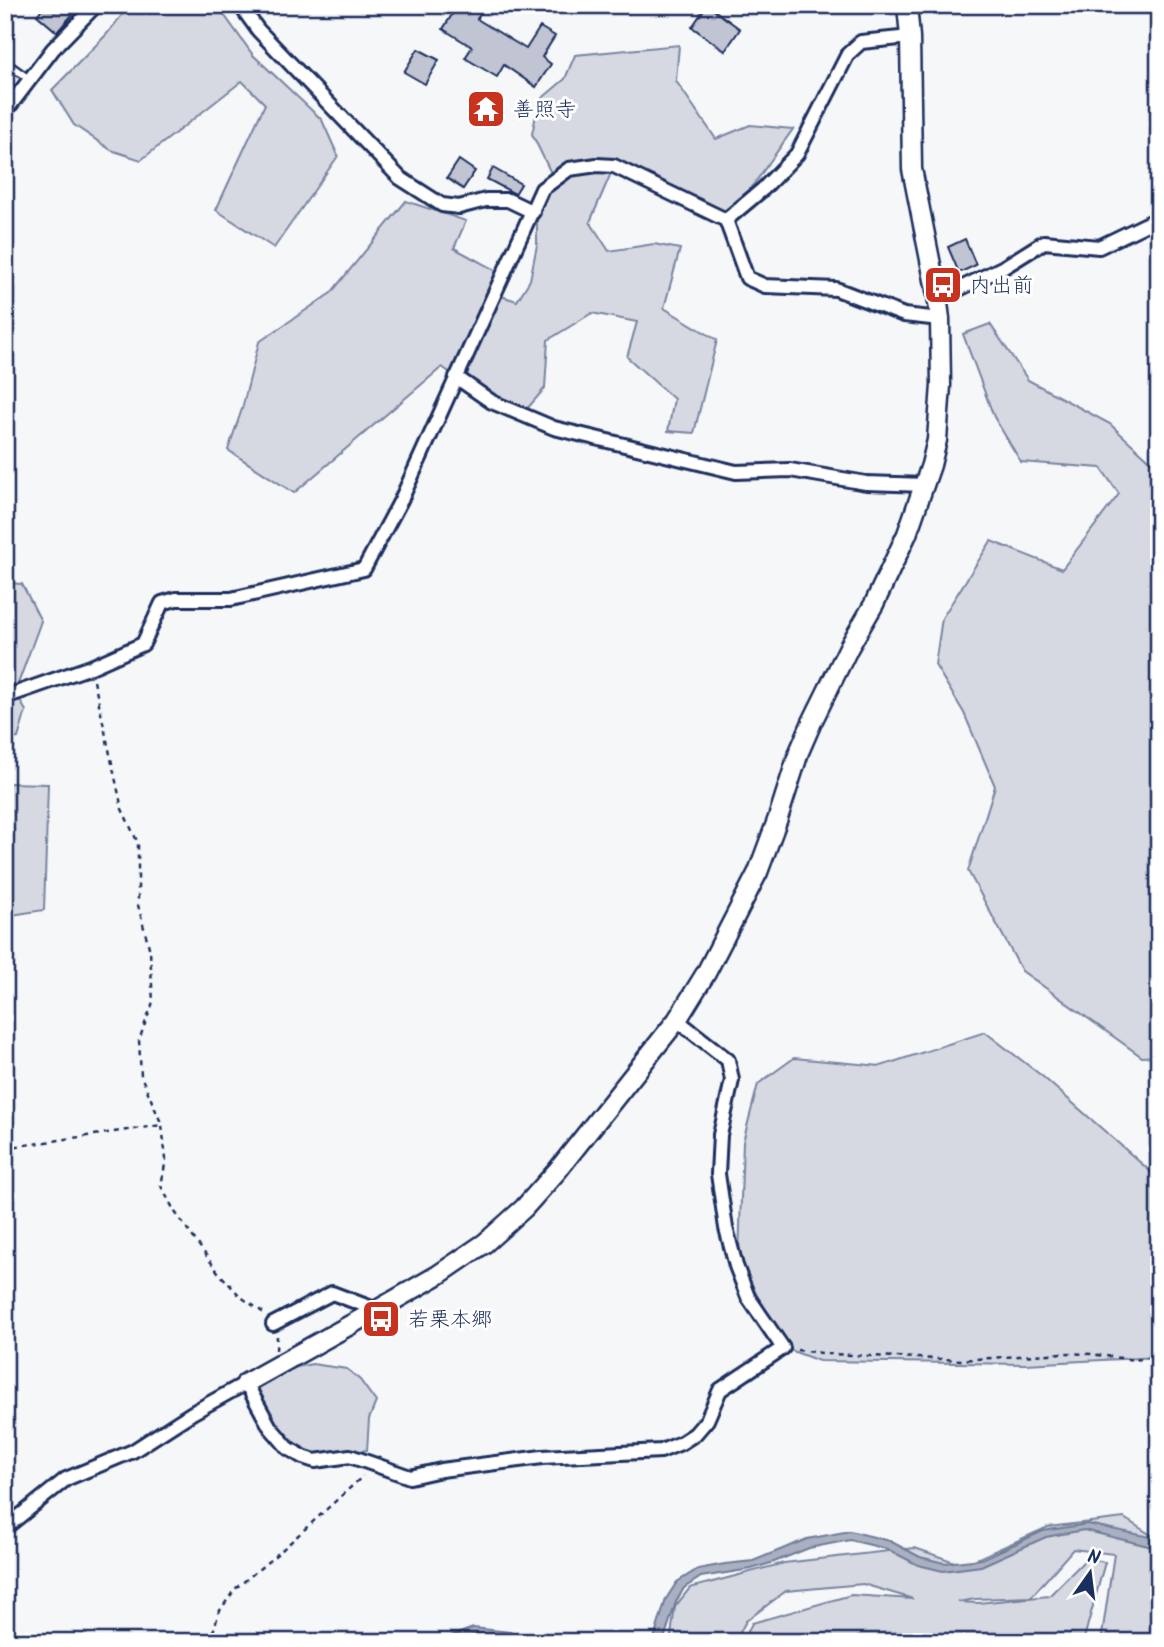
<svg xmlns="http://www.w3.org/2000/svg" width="1164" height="1647" viewBox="0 0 1164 1647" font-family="Kalam,'Klee One',sans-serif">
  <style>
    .green { fill: #d6d9e2; stroke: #7884a0; stroke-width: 2 }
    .water { fill: #a9b0c1; stroke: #707c99; stroke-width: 2 }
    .building { fill: #c0c4d3; stroke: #1b2f5e; stroke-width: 2 }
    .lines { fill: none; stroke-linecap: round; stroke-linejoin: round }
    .lane-casing { stroke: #1b2f5e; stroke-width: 11 }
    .street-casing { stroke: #1b2f5e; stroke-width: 18 }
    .secondary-casing { stroke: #1b2f5e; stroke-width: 23 }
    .path { stroke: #1b2f5e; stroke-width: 2.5; stroke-dasharray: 5 5; stroke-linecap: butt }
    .lane { stroke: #fff; stroke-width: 6 }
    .street { stroke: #fff; stroke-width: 12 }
    .secondary { stroke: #fff; stroke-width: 18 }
    .labels { text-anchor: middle; stroke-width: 6; stroke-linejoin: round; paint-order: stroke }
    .poi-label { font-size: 21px; fill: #1b2f5e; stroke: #fff; text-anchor: start }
  </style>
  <rect width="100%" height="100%" fill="#f6f7f9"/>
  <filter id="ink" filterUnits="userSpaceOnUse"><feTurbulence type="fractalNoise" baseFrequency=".0143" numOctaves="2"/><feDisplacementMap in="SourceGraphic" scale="14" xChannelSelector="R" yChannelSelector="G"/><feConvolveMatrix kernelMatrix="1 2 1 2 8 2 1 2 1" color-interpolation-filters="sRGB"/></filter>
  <g filter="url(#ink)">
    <g class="green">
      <polygon points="130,5 217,5 253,55 322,120 338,156 274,248 216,210 265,104 242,81 141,160 111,150 74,125 52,90 106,35"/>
      <polygon points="679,45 676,81 716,139 750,125 793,129 730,218 614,166 590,222 609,251 654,244 680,249 664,308 717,340 694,433 668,431 674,399 627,357 637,322 592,313 548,340 545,388 520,417 492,402 442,367 294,493 228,450 242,409 259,342 331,293 406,201 466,221 454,248 506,276 501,296 517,301 530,280 537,245 537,212 551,173 532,134 539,101 565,79 575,55"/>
      <polygon points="990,324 1028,380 1110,424 1159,469 1159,1056 1142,1057 1022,971 968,871 995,786 964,713 935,665 942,618 991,541 1062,569 1119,494 1101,468 1021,462 994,417 963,334"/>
      <polygon points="5,583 22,584 41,621 15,692 26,711 18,738 5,740"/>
      <polygon points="7,783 48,784 44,910 5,916 5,784"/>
      <polygon points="985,1032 1042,1076 1159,1179 1159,1357 1025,1364 819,1361 779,1346 739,1255 743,1142 758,1084 794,1058 881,1066"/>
      <polygon points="312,1364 347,1369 360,1380 376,1402 369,1419 367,1450 319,1456 291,1445 280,1433 261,1397 258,1385 292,1368"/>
      <polygon points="1124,1518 1159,1540 1159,1642 1101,1642 1114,1554 1073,1549 1031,1597 975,1599 958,1602 978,1603 1049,1596 1086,1559 1105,1562 1083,1642 743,1642 752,1623 851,1595 913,1599 863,1584 786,1591 746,1621 735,1642 670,1642 675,1607 690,1588 784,1563 915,1548 963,1565 1048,1527"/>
    </g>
    <g class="water">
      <polygon points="1088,1524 1150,1537 1159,1542 1159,1550 1148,1546 1084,1530 1046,1537 981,1566 943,1571 918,1565 887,1549 850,1540 809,1548 774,1562 751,1569 701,1577 684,1588 676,1602 663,1642 653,1642 666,1599 677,1582 698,1569 725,1564 753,1561 807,1539 850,1531 890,1541 920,1557 944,1563 982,1559 1043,1531"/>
      <polygon points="473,1628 510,1632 525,1642 512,1642 477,1634 457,1642 435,1642"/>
    </g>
    <g class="building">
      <polygon points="45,5 81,5 57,32 37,15"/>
      <polygon points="458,5 486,5 477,19 526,49 540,27 555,36 542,57 551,64 536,87 504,65 497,77 465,58 472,47 443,29"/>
      <polygon points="707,5 740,29 725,51 692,27"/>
      <polygon points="418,49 439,60 425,84 404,72"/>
      <polygon points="459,160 475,171 463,189 447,178"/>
      <polygon points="493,168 521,184 515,194 487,179"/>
      <polygon points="965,239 976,265 959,273 948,247"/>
    </g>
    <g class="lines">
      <defs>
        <polyline id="lane" points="5,62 29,79"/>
        <g id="street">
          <polyline points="240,5 258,30 400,178 442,205 459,207 486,200 508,200 533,212"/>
          <polyline points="5,112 53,49 96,5"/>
          <polyline points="726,220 763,189 797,154 848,54 861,42 910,37"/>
          <polyline points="937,295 955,291 1004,267 1044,242 1099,247 1159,218"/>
          <polyline points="456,377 492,402 554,428 736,472 790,470 866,483 925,485"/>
          <polyline points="5,697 91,667 143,644 162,603 176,599 231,599 364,569 401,500 542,189 569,169 597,165 614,166 726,220 747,278 765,286 836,289 904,315 940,319"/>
          <polyline points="273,1324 332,1293 377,1310"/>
          <polyline points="5,1528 66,1479 133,1451 192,1413 246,1383 270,1427 288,1448 303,1457 315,1461 350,1456 410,1477 441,1470 542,1457 661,1451 681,1443 695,1434 707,1420 720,1390 783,1348 748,1297 736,1266 726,1228 718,1174 720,1135 732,1080 728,1060 677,1020"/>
        </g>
        <polyline id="secondary" points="246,1383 377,1310 438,1275 485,1243 524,1208 557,1171 677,1020 706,973 758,872 778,818 799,752 812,722 849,647 874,604 907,534 931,465 937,440 941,385 940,319 937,295 912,169 910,37 907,5"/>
      </defs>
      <use href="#lane" class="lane-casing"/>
      <use href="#street" class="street-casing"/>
      <use href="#secondary" class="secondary-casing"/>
      <g class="path">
        <polyline points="94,681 122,809 138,843 138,905 150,951 153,1002 139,1040 141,1076 162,1125 166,1159 161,1186 175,1212 218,1272 241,1297 264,1313"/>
        <polyline points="5,1148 162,1125"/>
        <polyline points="276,1350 277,1336"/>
        <polyline points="797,1350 829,1354 961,1360 1063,1353 1091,1354 1135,1360 1159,1356"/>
        <polyline points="210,1642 219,1612 235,1589 282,1550 363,1476"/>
      </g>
      <use href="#lane" class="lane"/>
      <use href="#street" class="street"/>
      <use href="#secondary" class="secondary"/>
    </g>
  </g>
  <defs>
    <symbol id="temple-square" viewBox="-11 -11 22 22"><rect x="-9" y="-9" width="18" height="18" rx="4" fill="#c8321e" stroke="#fff"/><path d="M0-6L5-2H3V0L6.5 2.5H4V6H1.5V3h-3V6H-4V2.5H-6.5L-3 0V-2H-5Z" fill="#fff"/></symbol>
    <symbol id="bus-square" viewBox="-11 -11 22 22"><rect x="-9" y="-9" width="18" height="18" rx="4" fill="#c8321e" stroke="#fff"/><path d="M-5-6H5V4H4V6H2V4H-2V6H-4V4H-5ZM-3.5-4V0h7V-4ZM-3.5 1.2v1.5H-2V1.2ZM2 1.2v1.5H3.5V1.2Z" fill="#fff"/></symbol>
  </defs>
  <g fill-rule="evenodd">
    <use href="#temple-square" x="464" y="87" width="44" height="44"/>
    <use href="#bus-square" x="921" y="263" width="44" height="44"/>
    <use href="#bus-square" x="359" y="1297" width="44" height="44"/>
  </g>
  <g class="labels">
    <g class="poi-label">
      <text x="513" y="116">善照寺</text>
      <text x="970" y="292">内出前</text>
      <text x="408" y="1326">若栗本郷</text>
    </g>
  </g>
  <rect width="1164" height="1647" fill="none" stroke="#fff" stroke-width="28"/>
  <rect x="14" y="14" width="1136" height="1619" fill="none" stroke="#1b2f5e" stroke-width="2.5" filter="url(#ink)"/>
  <g transform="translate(1090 1573) rotate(14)" stroke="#ffffff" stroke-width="5" paint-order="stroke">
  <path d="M0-5L12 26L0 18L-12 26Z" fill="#1b2f5e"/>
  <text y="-10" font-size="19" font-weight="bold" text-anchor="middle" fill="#1b2f5e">N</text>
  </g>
</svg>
